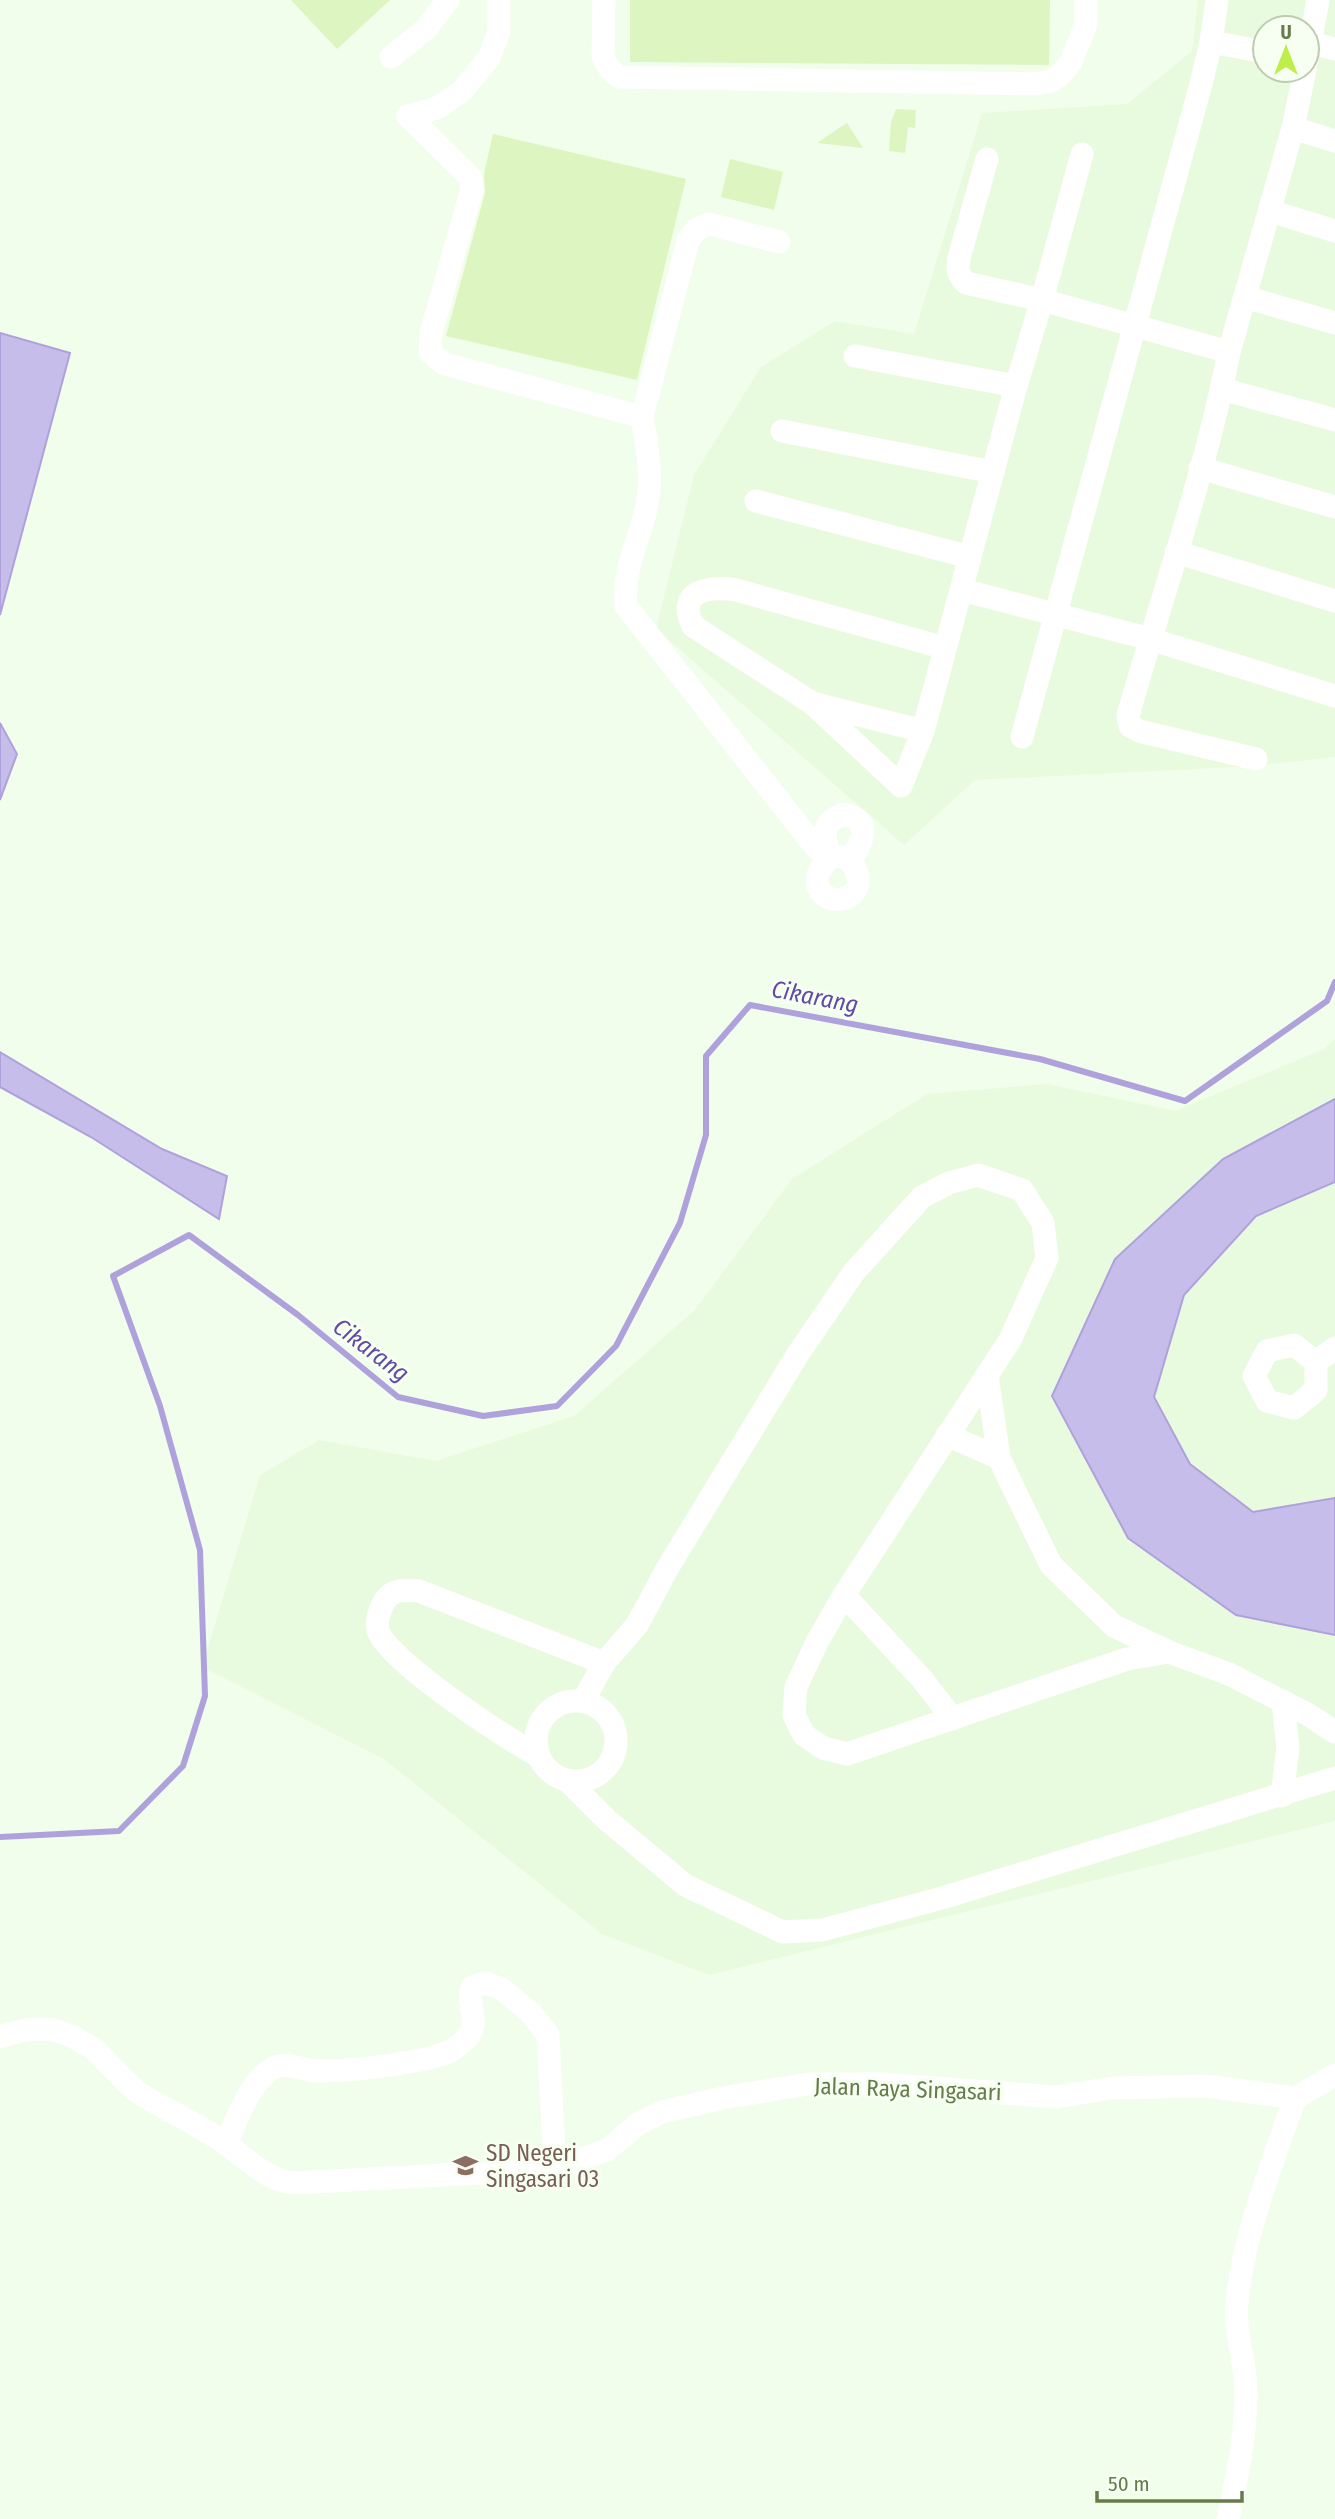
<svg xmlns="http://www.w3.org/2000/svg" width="1335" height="2519" viewBox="0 0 1335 2519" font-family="'Fira Sans Condensed',sans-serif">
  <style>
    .residential { fill: #e9fbde; fill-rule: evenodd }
    .water { fill: #c6bdea; stroke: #afa2dc; stroke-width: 2 }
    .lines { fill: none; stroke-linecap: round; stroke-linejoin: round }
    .stream { stroke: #afa2dc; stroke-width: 6 }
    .building { fill: #ddf5c1 }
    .minor { stroke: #fff; stroke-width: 23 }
    .labels { text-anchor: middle; stroke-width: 7; stroke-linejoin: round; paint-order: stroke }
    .street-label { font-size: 23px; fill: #677c4b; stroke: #f7fff3 }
    .education-label { font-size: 23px; fill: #785e54; stroke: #f7fff3; text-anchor: start }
    .water-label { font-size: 24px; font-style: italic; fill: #604ba6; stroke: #f7fff3 }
  </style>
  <rect width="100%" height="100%" fill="#f1feeb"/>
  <g class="residential">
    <path d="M1198,0H1335V757L1254,766L975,780L904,845L656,629L694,475L761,367L835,321L914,334L982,113L1127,104L1192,51ZM1265,28H1307V70H1265Z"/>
    <polygon points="1335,1039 1335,1821 709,1975 602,1934 384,1759 202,1667 260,1475 319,1440 436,1461 574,1416 695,1310 792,1179 927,1094 1047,1084 1175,1111 1324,1049"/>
  </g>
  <g class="water">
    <polygon points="0,333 70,353 0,615"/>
    <polygon points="0,723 17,754 0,800"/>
    <polygon points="0,1052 162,1149 227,1176 219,1219 91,1137 0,1087"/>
    <polygon points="1335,1099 1335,1182 1256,1216 1184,1295 1154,1397 1190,1464 1253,1512 1335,1498 1335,1635 1236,1615 1128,1538 1052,1396 1115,1259 1223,1159"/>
  </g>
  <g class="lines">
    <polyline class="stream" points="0,1837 119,1831 183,1766 205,1696 200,1550 160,1406 113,1276 189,1235 298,1315 398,1397 483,1416 557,1406 616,1346 680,1223 706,1135 706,1056 750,1005 1040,1059 1185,1101 1327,1001 1335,982"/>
  </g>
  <g class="building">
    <polygon points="291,0 390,0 337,49"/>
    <polygon points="630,0 1050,0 1049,65 630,62"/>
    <polygon points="896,109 916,110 915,128 908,127 905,153 889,151 891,122"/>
    <polygon points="847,123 863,148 817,143"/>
    <polygon points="493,134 686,179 637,380 446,336 485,193 484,174"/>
    <polygon points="730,159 783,172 774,210 721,197"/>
  </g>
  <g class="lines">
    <g class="minor">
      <polyline points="604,0 603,57 610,69 619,77 1036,84 1052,81 1062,73 1071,62 1086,24 1086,0"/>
      <polyline points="1211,42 1265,52"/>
      <polyline points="1311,43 1335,49"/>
      <polyline points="391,57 426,29 448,0"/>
      <polyline points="1307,60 1318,0"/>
      <polyline points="408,116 466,173 471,178 472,189 431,333 430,352 445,364 642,417 688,241 697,229 709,224 779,242"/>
      <polyline points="408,116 437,108 462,91 489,58 499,31 499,0"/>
      <polyline points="1293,128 1335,141"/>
      <path d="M987,159L959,258C957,270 958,275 966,283L1042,300L1229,352"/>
      <polyline points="1270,211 1335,231"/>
      <polyline points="1245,297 1335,323"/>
      <polyline points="855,356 1016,386"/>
      <polyline points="1222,389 1335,420"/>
      <path d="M642,417C647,447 653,475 647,505C640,539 622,571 626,606L817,849L829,856L853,858"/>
      <polyline points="782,431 993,472"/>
      <polyline points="1200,468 1335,507"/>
      <polyline points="756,501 970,557"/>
      <polyline points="1176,552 1335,601"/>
      <polyline points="962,590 1150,639 1335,696"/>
      <polyline points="812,703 901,786 923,731 1016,386 1042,300 1082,154"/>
      <path d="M923,731L812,703L693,626C676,590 708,586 736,590L945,648"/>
      <polyline points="1022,737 1201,84 1211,42 1217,0"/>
      <path d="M1256,759L1139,731L1130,726L1128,716C1162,595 1205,475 1229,352L1293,128L1305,70"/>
      <path d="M843,814C875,821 861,840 852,860C853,866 857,871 858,876C863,904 818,909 817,880C817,870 826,865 829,856C824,836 820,823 843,814Z"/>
      <polygon points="1294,1345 1316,1362 1316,1390 1294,1408 1267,1401 1254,1376 1267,1351"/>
      <polyline points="1316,1362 1335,1348"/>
      <polyline points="987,1375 999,1458 1051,1565 1114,1626 1169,1652 1229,1674 1307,1714 1335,1732"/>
      <polyline points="947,1435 999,1458"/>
      <polyline points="844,1595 922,1679 953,1719"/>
      <polyline points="583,1701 604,1663 637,1625 667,1569 798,1354 854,1272 922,1197 949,1183 978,1175 1022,1190 1043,1223 1047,1258 1010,1340 844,1595 817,1642 796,1687 794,1715 804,1735 823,1748 847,1754 1127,1659 1169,1652"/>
      <circle cx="576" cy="1741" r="40"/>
      <path d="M537,1755C508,1740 384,1658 378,1630C376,1620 379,1612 383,1604C391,1588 404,1590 419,1591L604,1663"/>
      <polyline points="568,1781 607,1820 685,1885 783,1932 822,1930 942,1898 1335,1778"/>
      <polyline points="1282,1796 1288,1748 1283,1701"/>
      <path d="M0,2037C30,2027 54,2024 82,2042C88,2045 95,2049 99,2054C113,2068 126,2084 142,2095C170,2112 200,2125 226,2144C249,2160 265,2180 295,2183L555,2169L607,2150L638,2124L662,2112L723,2098L808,2084H882L1056,2097L1113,2088L1207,2086L1295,2098L1335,2075"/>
      <path d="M226,2143C237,2120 248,2085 270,2070C284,2060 301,2070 316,2071C343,2072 427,2063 450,2051C456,2048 466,2040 470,2034C479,2020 466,2002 472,1987L485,1983L502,1989L532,2014L548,2035L555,2169"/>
      <path d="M1228,2519C1237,2477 1246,2436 1246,2392C1246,2362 1234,2333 1237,2303C1243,2235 1273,2161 1295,2098"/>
    </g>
  </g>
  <defs>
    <symbol id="school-bare" viewBox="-9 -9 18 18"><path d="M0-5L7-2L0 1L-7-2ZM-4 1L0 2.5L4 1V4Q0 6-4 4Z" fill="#8d6e63" stroke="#f7fff3" stroke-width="2.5" paint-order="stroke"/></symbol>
  </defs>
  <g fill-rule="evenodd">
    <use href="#school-bare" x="448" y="2148" width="35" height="35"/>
  </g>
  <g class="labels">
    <g class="street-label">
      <text transform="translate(908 2089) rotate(2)" y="8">Jalan Raya Singasari</text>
    </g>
    <g class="education-label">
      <text x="486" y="2161">SD Negeri<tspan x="486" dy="26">Singasari 03</tspan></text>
    </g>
    <g class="water-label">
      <text transform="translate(815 997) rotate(11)" y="8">Cikarang</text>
      <text transform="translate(371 1350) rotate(37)" y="8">Cikarang</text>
    </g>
  </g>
  <g transform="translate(1286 49)"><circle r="33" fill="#f7fff3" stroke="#bdcbb0" stroke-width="2"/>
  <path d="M0-5L12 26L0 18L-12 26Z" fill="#bfed4a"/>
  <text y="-10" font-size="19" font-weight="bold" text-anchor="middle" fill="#677c4b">U</text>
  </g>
  <path d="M1097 2491v10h145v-10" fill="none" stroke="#677c4b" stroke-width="3.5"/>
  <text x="1108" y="2491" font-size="21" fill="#677c4b" stroke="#f7fff3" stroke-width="5" paint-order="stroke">50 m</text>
</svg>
